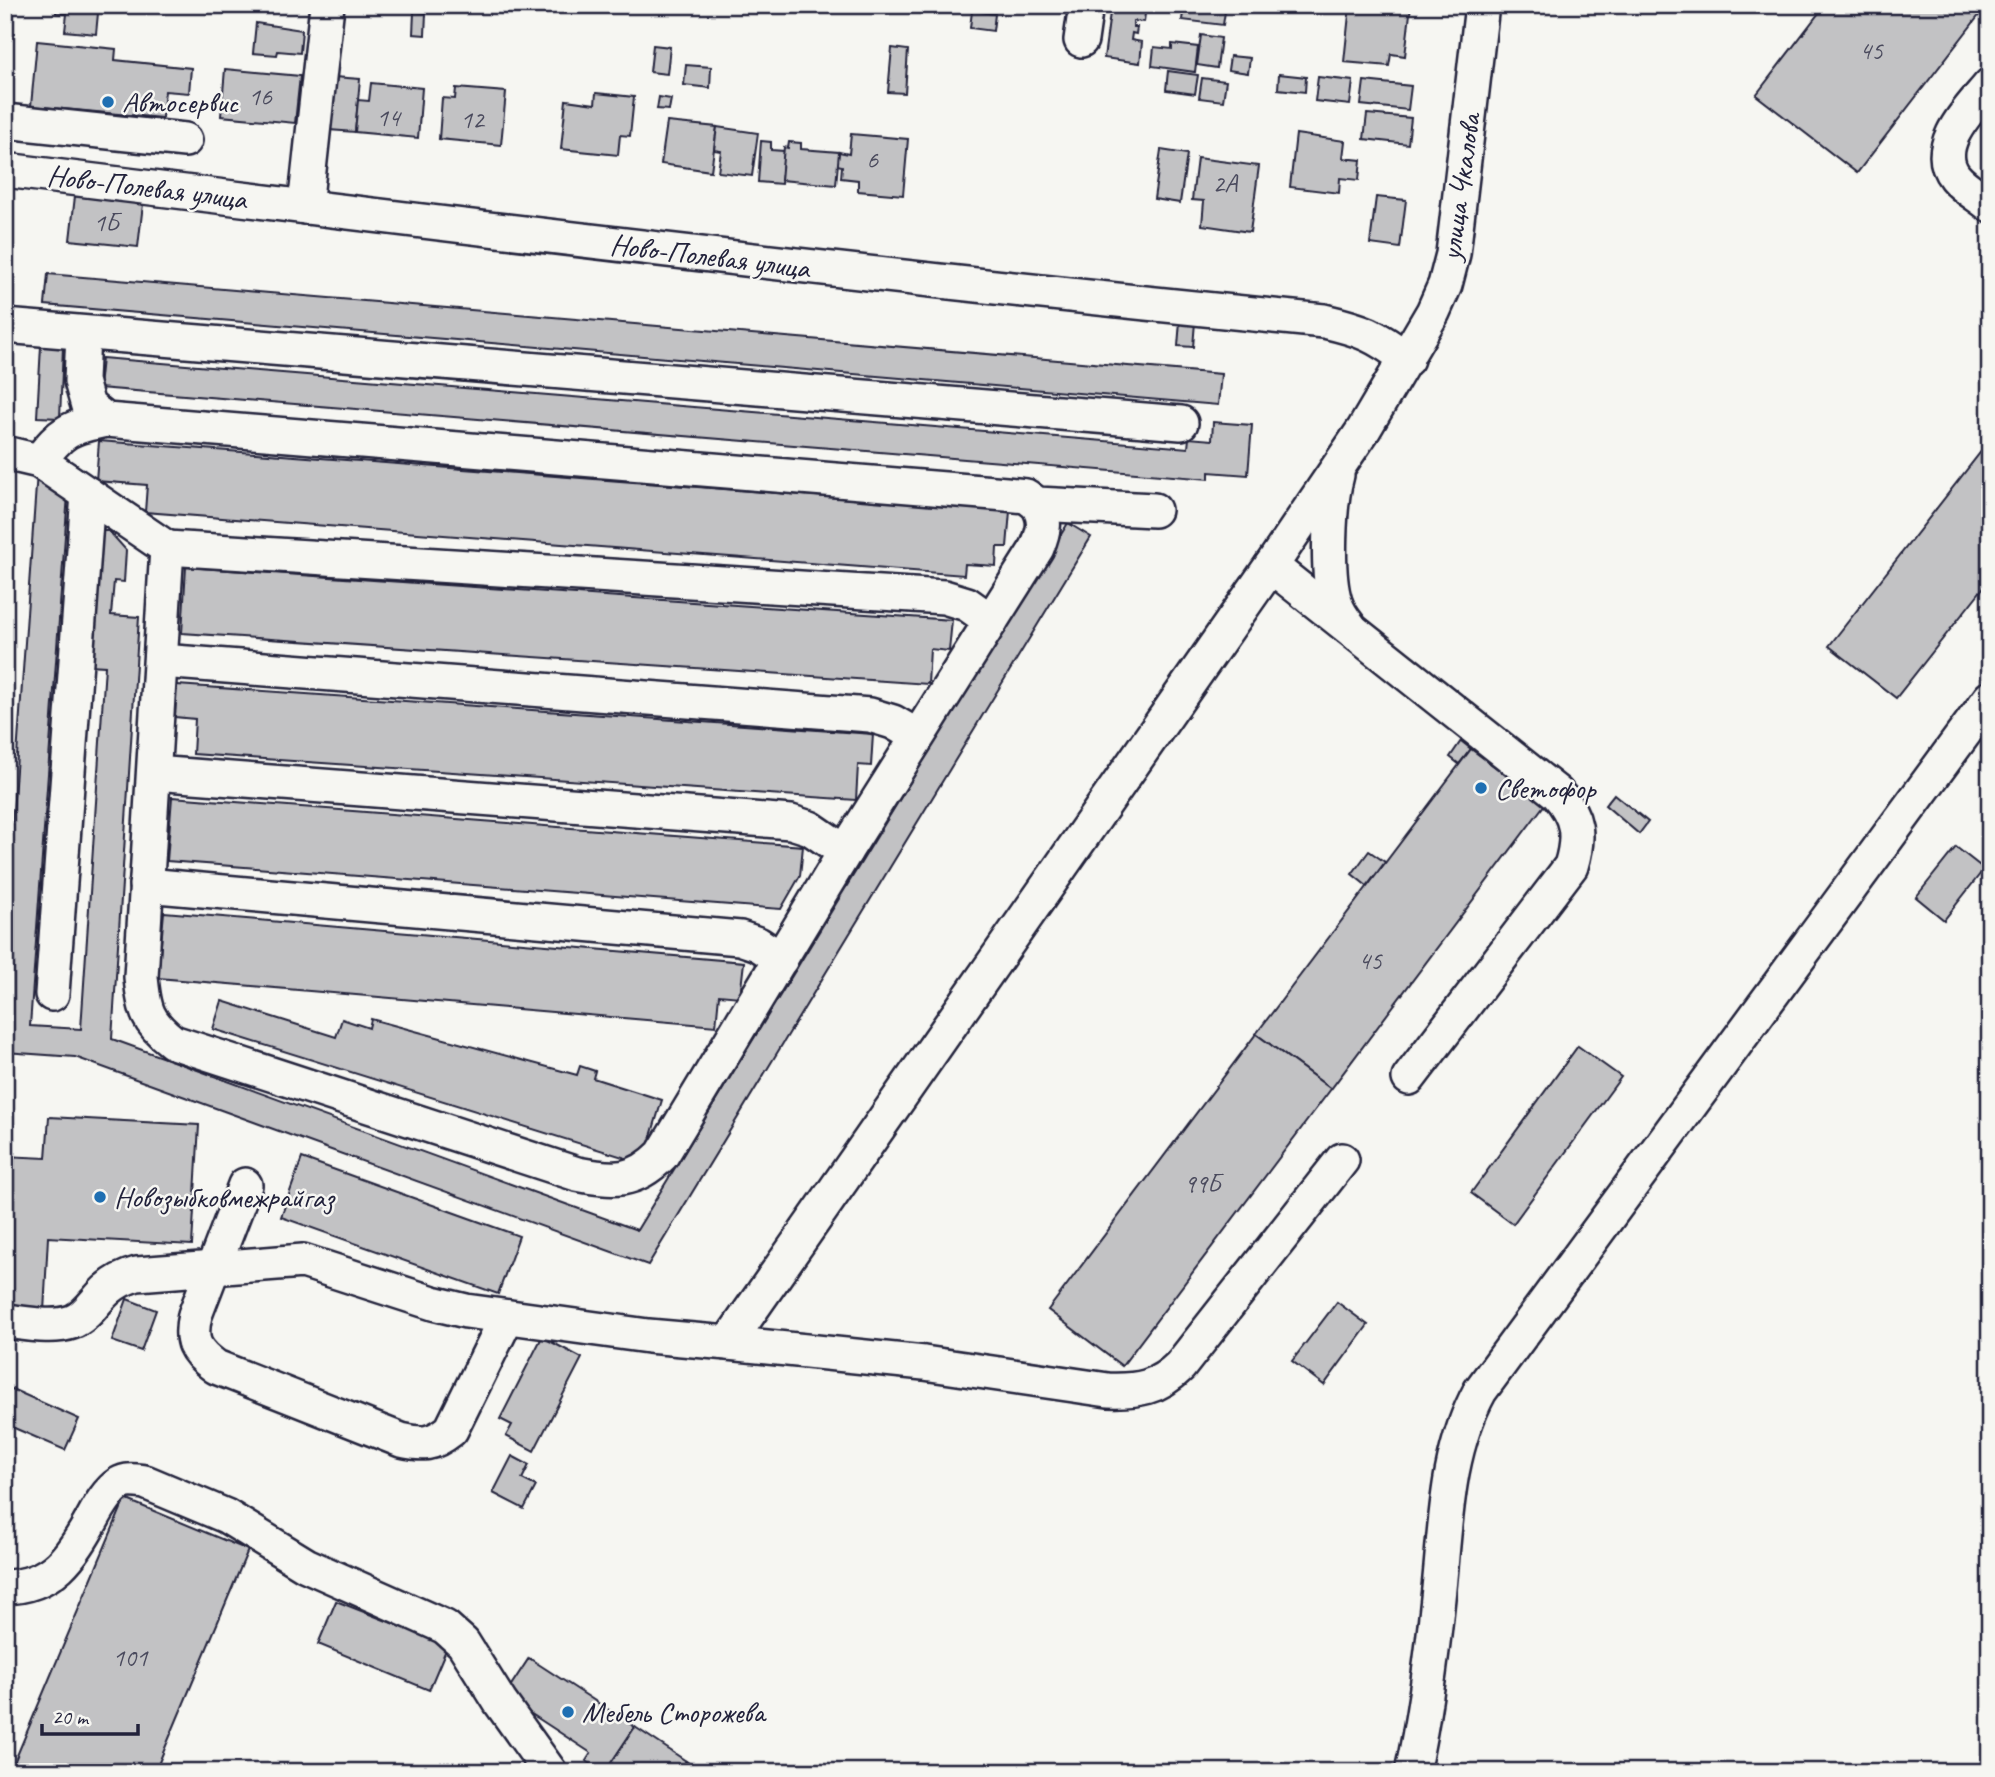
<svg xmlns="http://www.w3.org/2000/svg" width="1995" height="1777" viewBox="0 0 1995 1777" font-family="Caveat,sans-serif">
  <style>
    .building { fill: #c2c2c4; stroke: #22223b; stroke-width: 2 }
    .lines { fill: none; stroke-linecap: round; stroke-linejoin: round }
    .minor-casing { stroke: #22223b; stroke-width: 38 }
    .minor { stroke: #f6f6f2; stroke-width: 33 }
    .poi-dot { fill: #1f6fb2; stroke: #f6f6f2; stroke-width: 2.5 }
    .labels { text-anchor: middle; stroke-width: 5; stroke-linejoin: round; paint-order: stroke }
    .number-label { font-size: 26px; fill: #4a4a5d }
    .poi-label { font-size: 30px; fill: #22223b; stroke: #f6f6f2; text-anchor: start }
    .street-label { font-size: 30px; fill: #22223b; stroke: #f6f6f2 }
  </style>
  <rect width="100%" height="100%" fill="#f6f6f2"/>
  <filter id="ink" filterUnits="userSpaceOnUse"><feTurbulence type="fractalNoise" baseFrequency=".0143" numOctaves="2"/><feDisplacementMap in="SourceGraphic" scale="14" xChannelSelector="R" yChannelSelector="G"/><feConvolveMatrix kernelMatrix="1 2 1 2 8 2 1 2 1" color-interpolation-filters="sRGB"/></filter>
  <g filter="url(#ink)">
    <g class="building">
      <polygon points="56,5 92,5 92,12 98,13 96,34 65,31 67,14 56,13"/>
      <polygon points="106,5 151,5 151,9"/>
      <polygon points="178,5 198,5 198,10 178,8"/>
      <polygon points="496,5 521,5 521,9"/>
      <polygon points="1111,5 1146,5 1144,22 1133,21 1133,27 1137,27 1136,34 1132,33 1131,40 1142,42 1140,63 1104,58"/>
      <polygon points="1184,5 1226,5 1223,25 1182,20"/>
      <polygon points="1350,5 1411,5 1405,56 1391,54 1389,66 1344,62"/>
      <polygon points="1825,5 1987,5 1857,173 1756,95"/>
      <polygon points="972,11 995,14 993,31 970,28"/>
      <polygon points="414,12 426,13 425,35 413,34"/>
      <polygon points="256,23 302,30 300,53 278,51 277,55 253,53"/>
      <polygon points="1201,35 1221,38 1217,68 1197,65"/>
      <polygon points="37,41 116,49 115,60 191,68 189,93 165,91 162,118 31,106"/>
      <polygon points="1172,44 1198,47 1195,72 1152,66 1154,47 1172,49"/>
      <polygon points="653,45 670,47 667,74 650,72"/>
      <polygon points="892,48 908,50 905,93 888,92"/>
      <polygon points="1230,56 1250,58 1248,73 1228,70"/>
      <polygon points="686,65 711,67 710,88 684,85"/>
      <polygon points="225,69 300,76 295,123 221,116"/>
      <polygon points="1168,71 1198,75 1195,94 1166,90"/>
      <polygon points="1279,74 1306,77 1305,92 1278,89"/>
      <polygon points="334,77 360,79 355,132 329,130"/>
      <polygon points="1318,77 1353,81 1350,105 1315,101"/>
      <polygon points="1202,78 1226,81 1223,101 1199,98"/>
      <polygon points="1364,81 1411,86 1408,110 1361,105"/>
      <polygon points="371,83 422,88 418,138 355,132 358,100 369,101"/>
      <polygon points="456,88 506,92 501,145 439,139 442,98 455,99"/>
      <polygon points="596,93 634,97 630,136 620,135 618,155 561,149 566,100 595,104"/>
      <polygon points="659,97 671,99 669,110 657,109"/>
      <polygon points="1367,114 1411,118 1408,144 1364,139"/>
      <polygon points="667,122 717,127 711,171 661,164"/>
      <polygon points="717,127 758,133 752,176 718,172 721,151 714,150"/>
      <polygon points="851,134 908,139 903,195 858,191 858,180 841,178 842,166 837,165 839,152 849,154"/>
      <polygon points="1296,134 1345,141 1343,158 1361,160 1359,180 1340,178 1339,193 1290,187"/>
      <polygon points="761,141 771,142 771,150 784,151 781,184 758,182"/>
      <polygon points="789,142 801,143 801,149 839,152 836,185 781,180 784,147 788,148"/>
      <polygon points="1161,150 1187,154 1180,203 1154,199"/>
      <polygon points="1197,158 1259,166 1250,232 1202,225 1204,201 1192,200"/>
      <polygon points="75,196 143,204 138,247 70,240"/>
      <polygon points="1376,197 1406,200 1400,248 1370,244"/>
      <polygon points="48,274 1221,374 1218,405 45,305"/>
      <polygon points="1180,321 1195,322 1193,347 1178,346"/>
      <polygon points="41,346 63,347 60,418 37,417"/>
      <polygon points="102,358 1188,448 1189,438 1212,440 1213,422 1252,425 1248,475 1209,472 1209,479 99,388"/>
      <polygon points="1990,440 1990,579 1896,698 1829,646"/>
      <polygon points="99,441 1010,511 1007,547 997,547 996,566 965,564 964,575 145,512 147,485 96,481"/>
      <polygon points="37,472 68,494 30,1026 81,1029 105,666 89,665 98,531 109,531 126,550 124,582 114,581 111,615 139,617 112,1039 637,1230 1068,523 1091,537 648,1265 75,1057 5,1052 5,926"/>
      <polygon points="186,567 952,620 949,651 930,649 928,684 182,633"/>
      <polygon points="177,685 873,734 871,766 858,765 856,800 193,754 195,719 175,717"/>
      <polygon points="1461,741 1471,749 1459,764 1450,757"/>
      <polygon points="1471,749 1545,804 1331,1089 1256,1034"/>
      <polygon points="1614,794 1648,822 1639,834 1605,805"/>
      <polygon points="172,797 803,846 800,876 781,909 167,861"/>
      <polygon points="1956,847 1984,869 1944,920 1916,897"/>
      <polygon points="1369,851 1385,862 1367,886 1352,874"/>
      <polygon points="164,912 744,962 740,997 719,995 716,1026 158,978"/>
      <polygon points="222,1001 336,1037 342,1019 369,1028 371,1019 577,1075 580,1066 595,1071 593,1078 662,1100 648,1146 629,1159 213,1029"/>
      <polygon points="1256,1034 1331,1089 1122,1366 1048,1310"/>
      <polygon points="1578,1046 1621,1077 1513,1224 1471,1193"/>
      <polygon points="49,1117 199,1125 192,1245 48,1237 44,1312 5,1310 5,1156 46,1158"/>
      <polygon points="302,1158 519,1236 498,1294 281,1217"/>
      <polygon points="127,1299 156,1310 141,1351 112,1341"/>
      <polygon points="1337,1302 1368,1325 1324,1385 1292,1361"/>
      <polygon points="542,1337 582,1358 534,1451 506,1436 512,1425 500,1419"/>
      <polygon points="5,1386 79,1419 65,1450 5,1424"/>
      <polygon points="512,1456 529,1465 522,1479 536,1486 524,1509 493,1493"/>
      <polygon points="125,1499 248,1550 155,1772 29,1772 13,1765"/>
      <polygon points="336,1601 448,1645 429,1690 318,1644"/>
      <polygon points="529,1658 635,1727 605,1772 586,1761 591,1753 504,1696"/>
      <polygon points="635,1727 686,1761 679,1772 605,1772"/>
      <polygon points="686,1761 702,1772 679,1772"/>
    </g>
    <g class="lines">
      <defs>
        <g id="minor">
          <polyline points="1081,40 1086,5"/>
          <path d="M1990,85C1972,107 1930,146 1955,177C1963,187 1979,196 1990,205"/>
          <polyline points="5,121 185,140"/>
          <path d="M5,170C444,224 883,278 1324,321C1363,330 1375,335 1407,359"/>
          <polyline points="305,207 327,5"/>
          <polyline points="5,326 1181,423"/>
          <polyline points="83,333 81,381 88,406 106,420 1006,494 1026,496 1037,504 1154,510"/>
          <path d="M5,453L39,461L167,548L141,977C144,1010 147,1022 173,1042L577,1174C614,1181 634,1183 662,1155L845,852L1037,548C1044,531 1047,520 1037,504"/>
          <path d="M39,461C62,431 69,427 106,420"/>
          <path d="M1337,475C1329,504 1326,573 1335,602C1338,611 1343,619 1349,626"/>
          <polyline points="167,548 944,597 967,604 991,621"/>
          <path d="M1271,566L1557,793C1578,817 1580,836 1571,866L1409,1078"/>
          <polyline points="161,661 870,715 893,722 917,736"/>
          <polyline points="154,773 791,822 810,828 845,852"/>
          <polyline points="146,885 740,938 758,944 781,959"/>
          <polyline points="52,994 88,494"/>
          <path d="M245,1185L195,1315C189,1341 194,1351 216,1367L401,1440C423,1445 432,1445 451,1430L507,1317"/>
          <path d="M5,1321C25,1323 52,1329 72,1322C87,1317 96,1299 108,1289C117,1281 126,1277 137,1274L303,1261L433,1303L466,1311L648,1336L728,1343L1271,566L1364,429L1433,312L1445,285L1453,254L1482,5"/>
          <path d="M728,1343L924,1363L1108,1390C1138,1391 1158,1388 1180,1366L1342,1160"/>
          <path d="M5,1587C53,1586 72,1556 93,1518C99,1507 108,1491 119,1484C127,1479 137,1481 145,1482L226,1516L306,1565L445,1627L463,1643L500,1702L550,1772"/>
          <path d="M1412,1772C1425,1714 1432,1656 1438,1598C1446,1527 1445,1455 1480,1391L1990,698"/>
        </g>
      </defs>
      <use href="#minor" class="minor-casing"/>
      <use href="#minor" class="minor"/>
    </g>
  </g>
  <g class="poi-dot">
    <circle cx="108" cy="102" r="7"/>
    <circle cx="1481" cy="788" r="7"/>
    <circle cx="100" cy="1197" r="7"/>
    <circle cx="568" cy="1712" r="7"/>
  </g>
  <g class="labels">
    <g class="number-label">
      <text x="1871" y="59">45</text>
      <text x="260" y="105">16</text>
      <text x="388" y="126">14</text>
      <text x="472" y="128">12</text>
      <text x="872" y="168">6</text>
      <text x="1225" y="192">2А</text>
      <text x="106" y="231">1Б</text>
      <text x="1370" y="969">45</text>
      <text x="1202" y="1192">99Б</text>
      <text x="130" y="1666">101</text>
    </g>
    <g class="poi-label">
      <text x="122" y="112">Автосервис</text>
      <text x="1495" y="798">Светофор</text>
      <text x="114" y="1207">Новозыбковмежрайгаз</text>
      <text x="582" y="1722">Мебель Сторожева</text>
    </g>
    <g class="street-label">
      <text transform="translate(147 187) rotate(7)" y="10">Ново-Полевая улица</text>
      <text transform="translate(1460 187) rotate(-82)" y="10">улица Чкалова</text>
      <text transform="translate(710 256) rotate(7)" y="10">Ново-Полевая улица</text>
    </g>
  </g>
  <rect width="1995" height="1777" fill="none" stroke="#f6f6f2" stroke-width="28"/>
  <rect x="14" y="14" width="1967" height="1749" fill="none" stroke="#22223b" stroke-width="2.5" filter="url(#ink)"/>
  <path d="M42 1724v10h96v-10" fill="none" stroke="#22223b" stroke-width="3.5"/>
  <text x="52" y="1724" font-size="21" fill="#22223b" stroke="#f6f6f2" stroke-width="5" paint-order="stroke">20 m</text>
</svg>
